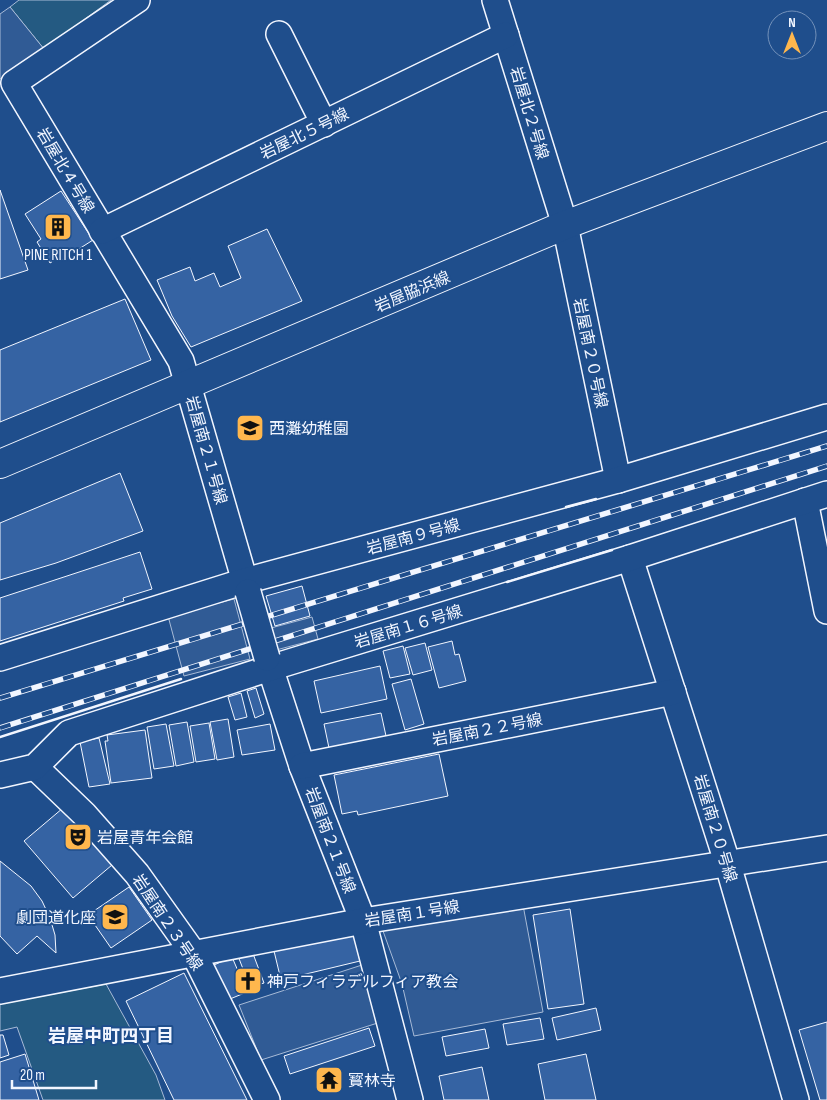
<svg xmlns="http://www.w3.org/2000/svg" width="827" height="1100" viewBox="0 0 827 1100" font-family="'Sofia Sans Condensed','Noto Sans JP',sans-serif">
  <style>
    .green { fill: #245a82; stroke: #a8bbd7 }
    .parking { fill: #305b95; stroke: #a8bbd7 }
    .building { fill: #3563a3; stroke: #f2f6ff }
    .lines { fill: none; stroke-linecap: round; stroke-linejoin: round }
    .minor-casing { stroke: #f2f6ff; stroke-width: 28 }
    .tertiary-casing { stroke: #f2f6ff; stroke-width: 30 }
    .minor { stroke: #1f4e8c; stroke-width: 25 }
    .tertiary { stroke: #1f4e8c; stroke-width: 28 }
    .rail-casing { stroke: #f2f6ff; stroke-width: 5.5 }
    .rail { stroke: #1f4e8c; stroke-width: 4; stroke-dasharray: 11; stroke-linecap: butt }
    .minor-bridge-casing { stroke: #f2f6ff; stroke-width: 28; stroke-linecap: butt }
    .minor-bridge { stroke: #1f4e8c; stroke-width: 25 }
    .wall { stroke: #f2f6ff; stroke-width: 2.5 }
    .labels { text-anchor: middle; stroke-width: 4; stroke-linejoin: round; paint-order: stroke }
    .street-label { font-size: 16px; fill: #f2f6ff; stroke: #1f4e8c }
    .poi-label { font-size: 16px; fill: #f2f6ff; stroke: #1f4e8c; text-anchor: start }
    .neighbourhood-label { font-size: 18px; font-weight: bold; fill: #f2f6ff; stroke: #1f4e8c }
  </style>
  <rect width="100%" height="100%" fill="#1f4e8c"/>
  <g class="green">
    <polygon points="19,0 111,0 44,49 10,7"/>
    <polygon points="106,984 156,1075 165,1100 43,1100 17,1027 0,1031 0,1004"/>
  </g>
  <g class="parking">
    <polygon points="10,7 44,49 0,79 0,14"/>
    <polygon points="234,599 250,659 184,676 168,616"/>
    <polygon points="312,617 318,639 276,650 271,628"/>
    <polygon points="523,905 543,1012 414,1036 402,984 383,931"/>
    <polygon points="365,964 384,1021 261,1060 239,1005"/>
  </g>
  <g class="building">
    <polygon points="0,190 28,270 0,279"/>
    <polygon points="61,191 93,240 60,261 58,258 50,263 37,242 41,239 25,214"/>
    <polygon points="267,229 302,301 191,347 172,316 157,280 190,267 195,281 214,273 220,287 241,278 228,246"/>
    <polygon points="125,299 151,360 0,422 0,350"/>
    <polygon points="120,473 143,531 56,563 0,580 0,523"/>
    <polygon points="140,552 152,589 123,598 124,601 0,641 0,598"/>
    <polygon points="302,586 310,616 275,626 266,596"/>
    <polygon points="452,641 455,655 459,654 466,681 439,688 428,647"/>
    <polygon points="425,643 432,670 413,675 405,648"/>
    <polygon points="403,646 410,674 390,678 383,651"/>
    <polygon points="380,666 387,699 321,713 314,681"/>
    <polygon points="411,679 424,724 405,730 392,684"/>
    <polygon points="256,688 264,714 255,718 247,691"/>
    <polygon points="241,693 247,717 235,720 228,697"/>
    <polygon points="381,713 386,736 329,748 324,724"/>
    <polygon points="228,719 234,757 217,760 210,722"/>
    <polygon points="187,722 194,762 176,766 169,725"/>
    <polygon points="209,723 215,759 196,762 190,726"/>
    <polygon points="166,724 174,766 154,769 147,727"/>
    <polygon points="270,724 275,750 242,755 237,730"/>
    <polygon points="145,730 152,778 111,783 105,741 108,741 107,735"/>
    <polygon points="99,738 110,784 89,787 80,742"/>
    <polygon points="439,754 448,796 358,815 357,811 342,814 334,775"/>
    <polygon points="63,808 112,865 73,898 24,841"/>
    <polygon points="0,861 31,886 42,901 50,918 55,935 56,953 37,936 17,954 0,936"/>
    <polygon points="129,887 152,920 111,948 88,915"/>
    <polygon points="570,909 584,1004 548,1009 533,915"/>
    <polygon points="353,932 360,961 281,980 274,951"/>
    <polygon points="252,951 264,983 250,987 238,956"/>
    <polygon points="232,957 247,992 230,999 214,965"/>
    <polygon points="184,973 247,1100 174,1100 126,1001"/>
    <polygon points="596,1008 601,1030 557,1040 552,1018"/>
    <polygon points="540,1018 544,1039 507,1045 503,1024"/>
    <polygon points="827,1022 827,1100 820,1100 799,1030"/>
    <polygon points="369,1028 375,1046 290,1074 284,1056"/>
    <polygon points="485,1029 489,1048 446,1056 442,1037"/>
    <polygon points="0,1035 3,1035 9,1055 0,1058"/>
    <polygon points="25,1054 39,1100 0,1100 0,1062"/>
    <polygon points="586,1054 596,1100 545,1100 538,1064"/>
    <polygon points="482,1067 489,1100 444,1100 439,1076"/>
  </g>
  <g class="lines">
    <defs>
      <g id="minor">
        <polyline points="137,0 14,83 181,361 248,592"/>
        <polyline points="495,0 565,225 618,480"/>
        <polyline points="279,34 324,124"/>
        <polyline points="102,231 506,35"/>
        <polyline points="805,501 827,611"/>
        <polyline points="630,558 728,865 796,1100"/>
        <polyline points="0,658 245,581 618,480 827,417"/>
        <polyline points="267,658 302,766 363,921 410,1100"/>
        <polyline points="302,766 673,692"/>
        <polyline points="35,767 84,814 137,874 194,954 267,1100"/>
        <polyline points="0,775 35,767 69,733 270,668 630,558 827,494"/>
        <polyline points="0,991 363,921 827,848"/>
      </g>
      <polyline id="tertiary" points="0,464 565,225 827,126"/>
    </defs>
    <use href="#minor" class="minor-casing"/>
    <use href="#tertiary" class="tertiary-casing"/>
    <use href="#minor" class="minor"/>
    <use href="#tertiary" class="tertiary"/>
    <defs>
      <g id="rail">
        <polyline points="0,698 827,446"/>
        <polyline points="0,728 827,466"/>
      </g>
    </defs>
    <use href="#rail" class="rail-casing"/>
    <use href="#rail" class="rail"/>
    <defs>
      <polyline id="minor-bridge" points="248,592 267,658"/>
    </defs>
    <use href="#minor-bridge" class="minor-bridge-casing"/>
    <use href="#minor-bridge" class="minor-bridge"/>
    <g class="wall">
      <polyline points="566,507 596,499"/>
      <polyline points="507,582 612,550"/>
      <polyline points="0,737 181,679"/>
    </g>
  </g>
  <defs>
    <symbol id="building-square" viewBox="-11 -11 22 22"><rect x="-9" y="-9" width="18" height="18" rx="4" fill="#ffb74d" stroke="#1f4e8c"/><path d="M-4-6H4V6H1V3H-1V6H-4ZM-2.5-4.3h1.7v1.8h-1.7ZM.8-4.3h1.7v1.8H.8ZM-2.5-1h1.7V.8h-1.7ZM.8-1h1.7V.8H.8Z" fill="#111"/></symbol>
    <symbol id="school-square" viewBox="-11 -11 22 22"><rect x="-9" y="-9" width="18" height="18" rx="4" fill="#ffb74d" stroke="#1f4e8c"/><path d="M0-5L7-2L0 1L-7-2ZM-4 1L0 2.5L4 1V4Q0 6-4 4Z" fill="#111"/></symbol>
    <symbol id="theatre-square" viewBox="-11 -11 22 22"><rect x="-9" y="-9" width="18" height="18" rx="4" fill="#ffb74d" stroke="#1f4e8c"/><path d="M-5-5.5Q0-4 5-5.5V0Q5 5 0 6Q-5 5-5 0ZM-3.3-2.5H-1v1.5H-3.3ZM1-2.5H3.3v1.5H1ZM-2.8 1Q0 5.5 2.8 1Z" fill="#111"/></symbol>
    <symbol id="church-square" viewBox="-11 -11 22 22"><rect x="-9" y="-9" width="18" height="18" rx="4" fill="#ffb74d" stroke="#1f4e8c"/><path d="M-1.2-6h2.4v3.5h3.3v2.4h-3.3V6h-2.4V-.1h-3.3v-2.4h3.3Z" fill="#111"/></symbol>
    <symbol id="temple-square" viewBox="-11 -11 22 22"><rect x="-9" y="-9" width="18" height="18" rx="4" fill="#ffb74d" stroke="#1f4e8c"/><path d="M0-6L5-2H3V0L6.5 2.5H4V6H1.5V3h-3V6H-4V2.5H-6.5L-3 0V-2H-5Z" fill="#111"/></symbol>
  </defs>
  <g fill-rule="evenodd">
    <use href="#building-square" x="42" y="211" width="32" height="32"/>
    <use href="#school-square" x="234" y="412" width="32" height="32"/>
    <use href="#theatre-square" x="62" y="821" width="32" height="32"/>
    <use href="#school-square" x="99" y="901" width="32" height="32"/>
    <use href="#church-square" x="232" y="965" width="32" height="32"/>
    <use href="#temple-square" x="313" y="1064" width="32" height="32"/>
  </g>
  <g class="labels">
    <g class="street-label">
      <text transform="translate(530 113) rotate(73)" y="6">岩屋北２号線</text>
      <text transform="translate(304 133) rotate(-26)" y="6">岩屋北５号線</text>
      <text transform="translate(66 170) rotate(59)" y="6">岩屋北４号線</text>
      <text transform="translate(412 291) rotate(-23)" y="6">岩屋脇浜線</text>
      <text transform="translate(591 353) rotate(78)" y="6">岩屋南２０号線</text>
      <text transform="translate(207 450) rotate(74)" y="6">岩屋南２１号線</text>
      <text transform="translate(413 536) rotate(-15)" y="6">岩屋南９号線</text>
      <text transform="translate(408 626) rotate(-17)" y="6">岩屋南１６号線</text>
      <text transform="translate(487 729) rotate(-11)" y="6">岩屋南２２号線</text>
      <text transform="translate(716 828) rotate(73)" y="6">岩屋南２０号線</text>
      <text transform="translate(331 840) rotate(69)" y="6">岩屋南２１号線</text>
      <text transform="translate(412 913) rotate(-9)" y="6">岩屋南１号線</text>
      <text transform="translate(168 922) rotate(56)" y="6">岩屋南２３号線</text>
    </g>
    <g class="poi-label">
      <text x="58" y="260" text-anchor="middle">PINE RITCH 1</text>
      <text x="269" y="434">西灘幼稚園</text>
      <text x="97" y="843">岩屋青年会館</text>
      <text x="96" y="923" text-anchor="end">劇団道化座</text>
      <text x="267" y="987">神戸フィラデルフィア教会</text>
      <text x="348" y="1086">寳林寺</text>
    </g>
    <g class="neighbourhood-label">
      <text x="111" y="1042">岩屋中町四丁目</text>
    </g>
  </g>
  <g transform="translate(792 35)"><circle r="24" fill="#1f4e8c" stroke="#7391ba"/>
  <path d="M0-4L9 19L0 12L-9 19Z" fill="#ffb74d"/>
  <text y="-8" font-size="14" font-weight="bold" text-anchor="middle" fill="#f2f6ff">N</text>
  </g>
  <path d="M12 1080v8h84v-8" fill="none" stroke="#f2f6ff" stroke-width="2.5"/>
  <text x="20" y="1080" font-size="15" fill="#f2f6ff" stroke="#1f4e8c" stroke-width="4" paint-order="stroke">20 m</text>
</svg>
